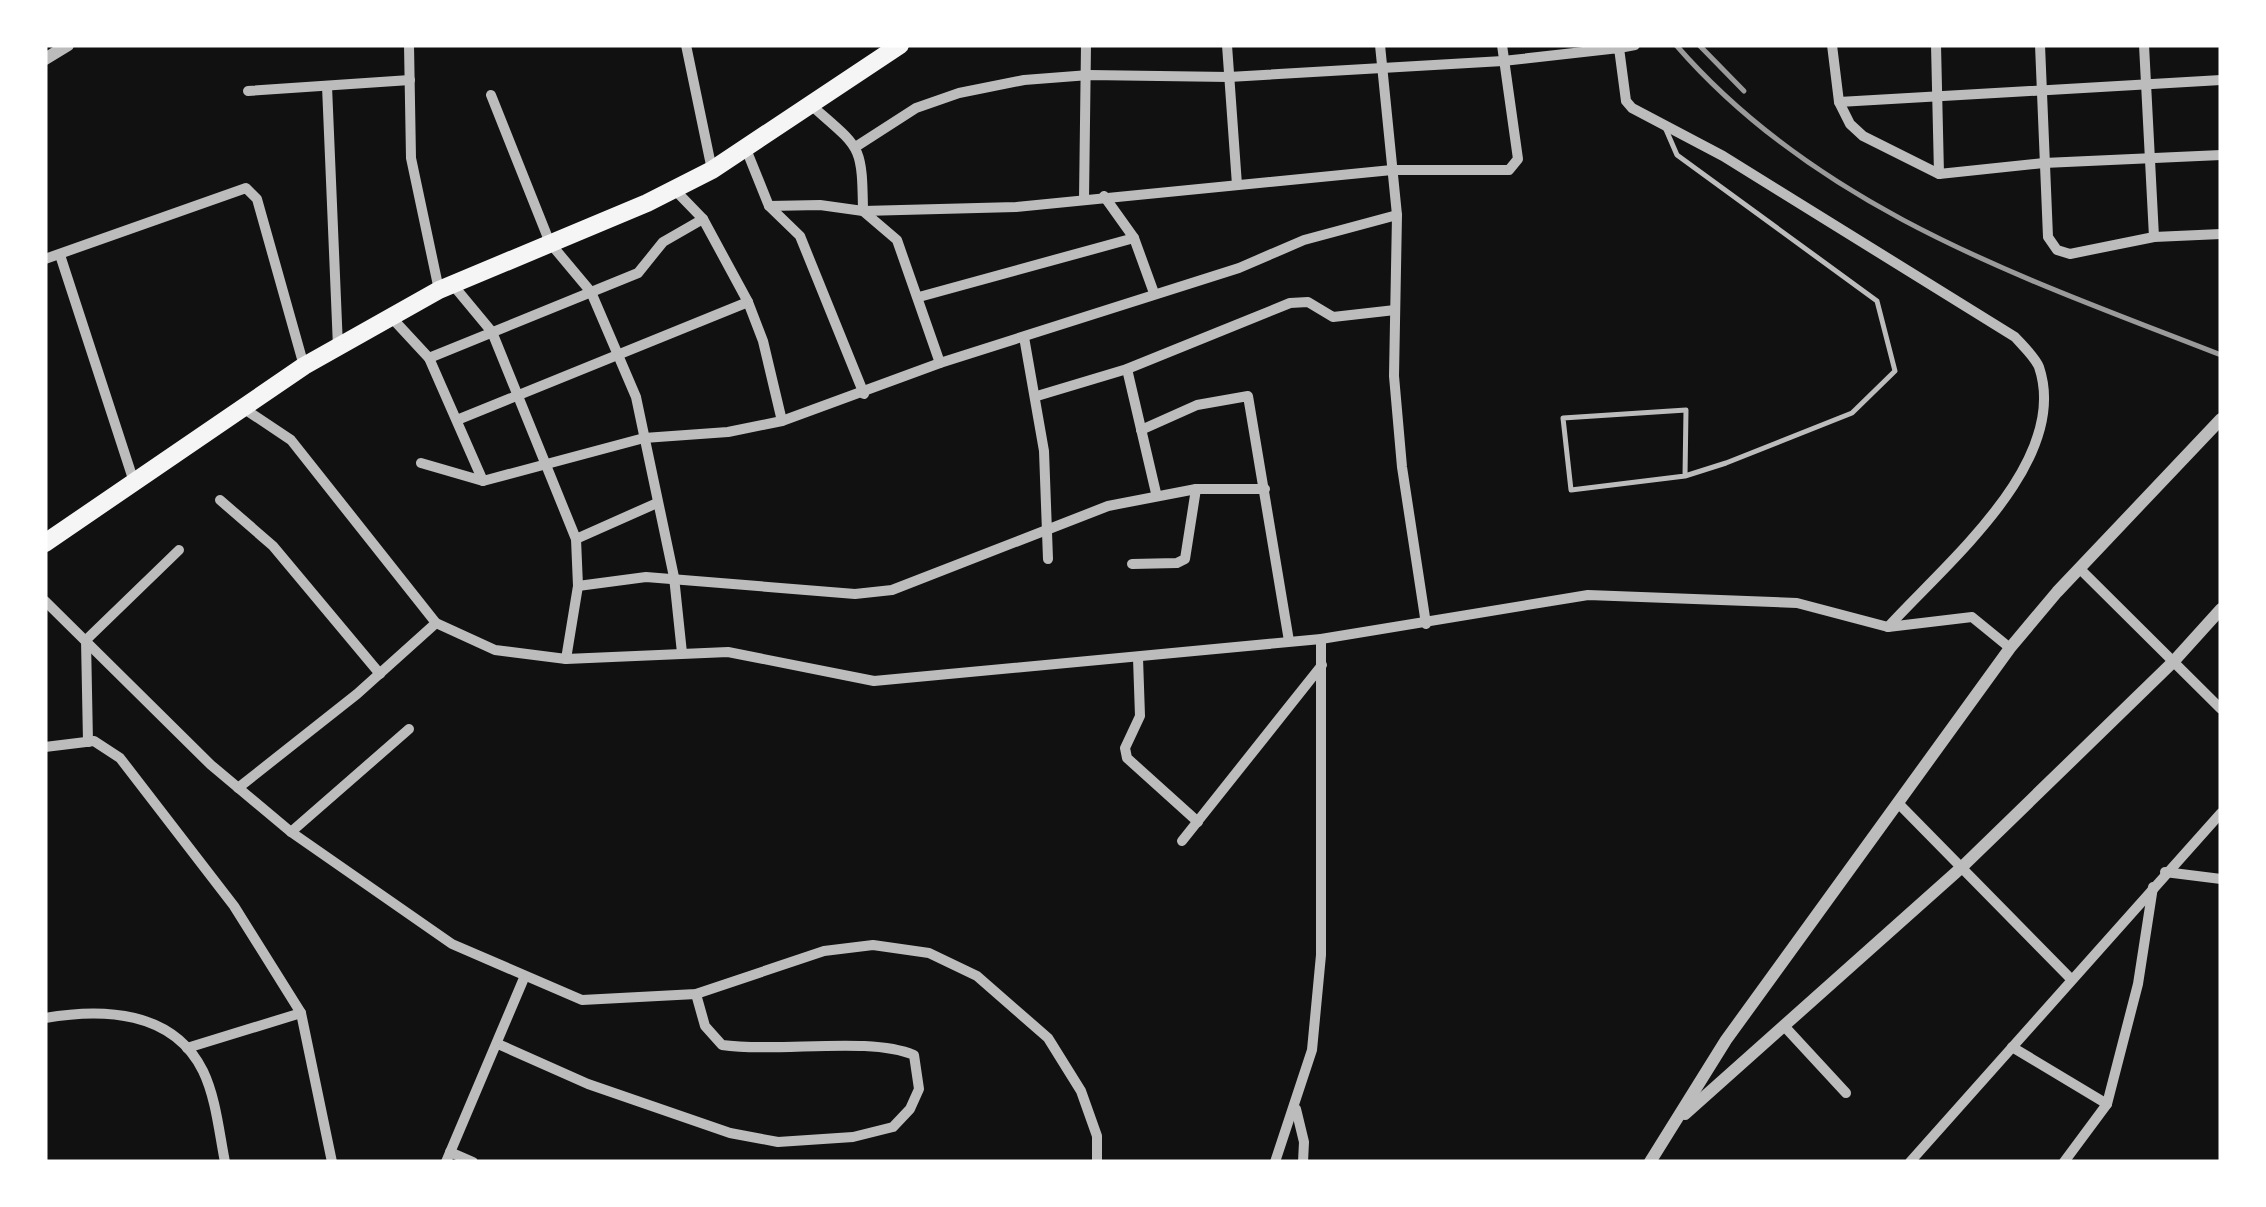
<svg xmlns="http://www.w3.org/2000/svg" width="2266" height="1207" viewBox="0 0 2266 1207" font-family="'Noto Sans',sans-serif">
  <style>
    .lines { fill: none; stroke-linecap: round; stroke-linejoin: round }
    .service { stroke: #bcbcbc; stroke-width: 5 }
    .minor { stroke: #bcbcbc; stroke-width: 10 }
    .tertiary { stroke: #bcbcbc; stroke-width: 12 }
    .primary { stroke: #f5f5f5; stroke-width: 18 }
    .rail { stroke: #9a9a9a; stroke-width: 5 }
  </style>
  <rect width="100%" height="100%" fill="#111"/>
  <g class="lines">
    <polyline class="service" points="1664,125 1677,155 1877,301 1895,371 1852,413 1726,463 1685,476 1571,490 1563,418 1686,410 1685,476"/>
    <g class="minor">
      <polyline points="409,45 411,158 439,290"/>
      <polyline points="686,45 712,170"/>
      <polyline points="1227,45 1237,185"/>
      <polyline points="1380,45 1397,215 1394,376 1402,467 1426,624"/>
      <polyline points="1832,45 1839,102 1850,124 1863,136 1939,174 2044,163 2221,155"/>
      <polyline points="1936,45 1939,174"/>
      <polyline points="2040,45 2048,237 2057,250 2070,254 2154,237 2221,234"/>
      <polyline points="2144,45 2154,237"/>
      <polyline points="1619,48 1635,45"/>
      <polyline points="327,86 338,347"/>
      <polyline points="248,91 410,80"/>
      <polyline points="491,95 550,243 591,292 636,397 674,577 682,653"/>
      <polyline points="1839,102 2221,80"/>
      <path d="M812,106C861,149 862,144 863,211L897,240L940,363"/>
      <path d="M857,146L916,108L959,93L1024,80L1089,75L1229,77L1503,61L1619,48L1626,101L1632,108L1723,156L2015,337C2023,346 2035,357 2039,367C2071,462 1945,564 1888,627"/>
      <polyline points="746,149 769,206 800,236 864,394"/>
      <polyline points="674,189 703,219 748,302"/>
      <polyline points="1104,196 1134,238 1154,293"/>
      <polyline points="1084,199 1086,45"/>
      <polyline points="769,206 820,205 863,211 1016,207 1392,170 1509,170 1518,159 1502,45"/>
      <polyline points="60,255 134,482"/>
      <polyline points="45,259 246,188 257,199 304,366"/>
      <polyline points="453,285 492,332 576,539 578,586 566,659"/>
      <polyline points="919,297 1134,238"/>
      <polyline points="391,317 429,358 483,481"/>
      <polyline points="1024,337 1044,451 1048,559"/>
      <polyline points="429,358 638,273 663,242 703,219"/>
      <polyline points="1127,369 1156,493"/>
      <polyline points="1037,396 1127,369 1290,303 1308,302 1333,317 1395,310"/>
      <polyline points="243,408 291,440 436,623 495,650 566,659 728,652 874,681 1321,639 1588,595 1797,603 1888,627 1972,617 2010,648"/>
      <polyline points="457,420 748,302 763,341 782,421"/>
      <polyline points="1141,430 1197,405 1248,396 1289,641"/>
      <polyline points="421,463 483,481 644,438 728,432 782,421 940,363 1239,268 1304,240 1397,215"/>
      <polyline points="220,500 273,546 380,674"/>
      <polyline points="576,539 657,503"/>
      <polyline points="1132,564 1177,563 1185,559 1196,489"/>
      <polyline points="2079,568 2221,709"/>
      <polyline points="578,586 646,577 855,594 892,590 1108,506 1196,489 1265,489"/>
      <polyline points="45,601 211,765 291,832 452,944 582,1000 696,994 824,951 873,945 929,953 977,976 1048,1038 1081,1091 1097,1136 1097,1162"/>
      <polyline points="1138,658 1140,716 1125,748 1127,758 1198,822"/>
      <polyline points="88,742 86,640 179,550"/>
      <polyline points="45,747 94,741 120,758 234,906 301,1013 332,1162"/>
      <polyline points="238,788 357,694 436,623"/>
      <polyline points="1899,804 2071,979"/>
      <polyline points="291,832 409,729"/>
      <polyline points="1182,841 1322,665"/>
      <polyline points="2165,872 2221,879"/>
      <path d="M45,1018C102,1008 173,1010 203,1071C216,1098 219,1132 225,1162"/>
      <polyline points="1785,1027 1846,1093"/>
      <path d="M498,1044L588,1084L730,1133L778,1142L853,1137L893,1127L910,1109L919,1089L914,1055C869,1036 779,1053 722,1045L705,1026L696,994"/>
      <polyline points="2012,1047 2107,1104"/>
      <polyline points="187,1048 301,1013"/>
      <polyline points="1296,1109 1304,1142 1303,1162"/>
      <polyline points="450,1152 473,1162"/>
      <polyline points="446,1162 524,978"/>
      <polyline points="1275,1162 1312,1050 1321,955 1321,639"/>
      <polyline points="1910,1162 2221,813"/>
      <polyline points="2064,1162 2107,1104 2138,984 2153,887"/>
    </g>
    <g class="tertiary">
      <polyline points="45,59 68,45"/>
      <polyline points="1685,1114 1962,867 2174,661 2221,609"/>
      <polyline points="1650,1162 1726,1040 2010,648 2057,592 2221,419"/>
    </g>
    <polyline class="primary" points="45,543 304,366 439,290 647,203 712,170 900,45"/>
    <g class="rail">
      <path d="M1676,45C1819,210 2024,278 2221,355"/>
      <polyline points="1699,45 1744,91"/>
    </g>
  </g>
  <rect width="2266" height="1207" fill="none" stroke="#ffffff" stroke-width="95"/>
</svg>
